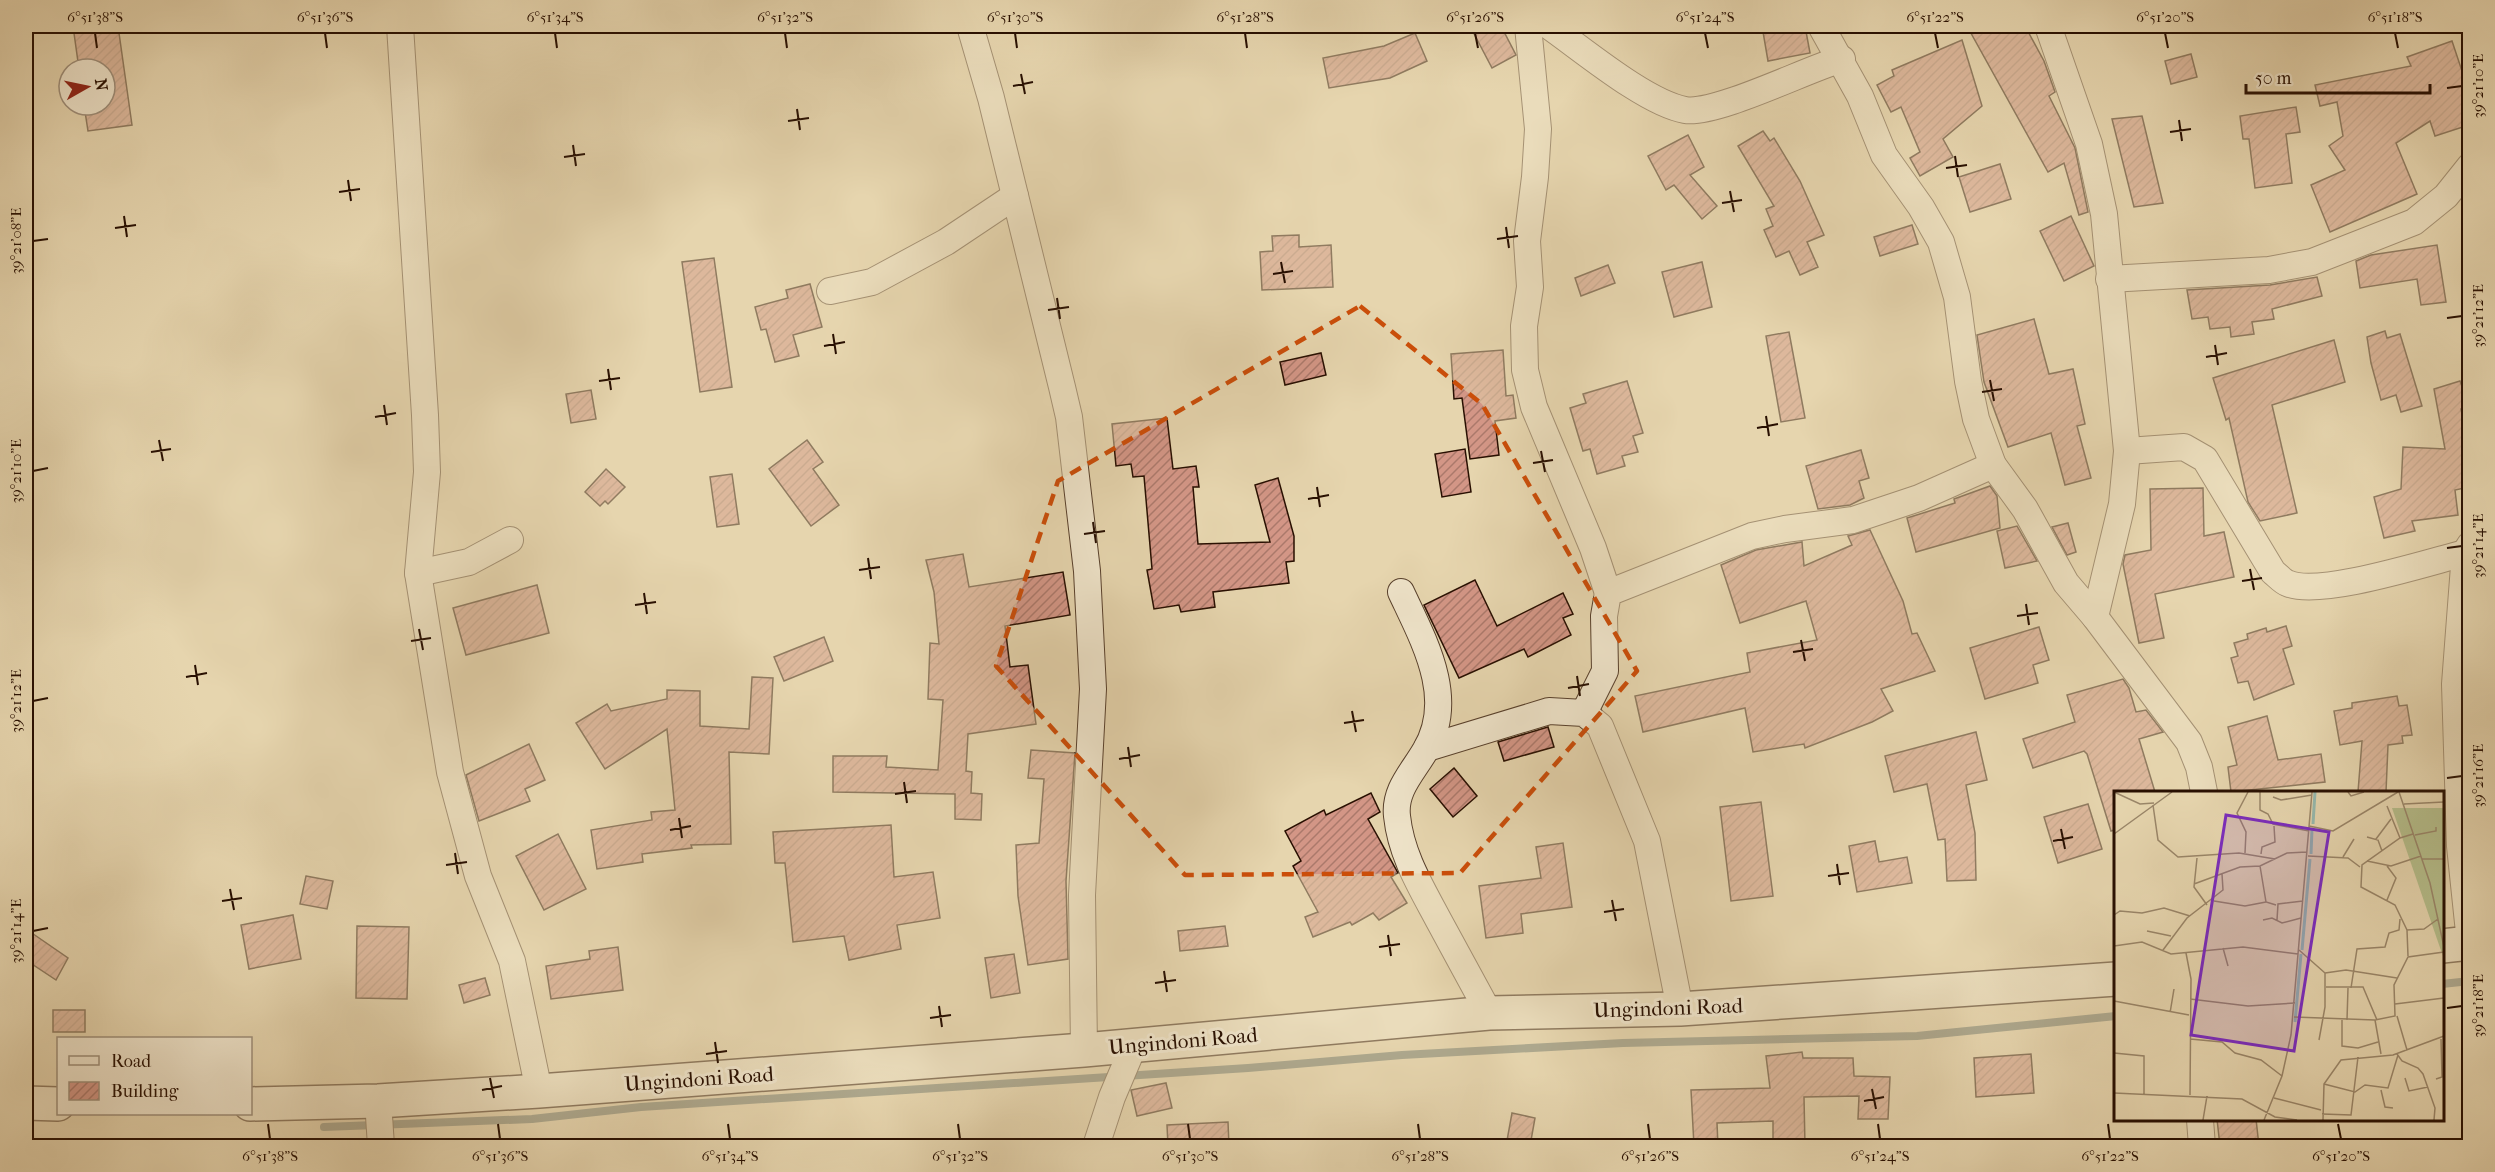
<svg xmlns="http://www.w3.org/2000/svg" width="2495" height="1172" viewBox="0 0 2495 1172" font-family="'IM FELL French Canon',serif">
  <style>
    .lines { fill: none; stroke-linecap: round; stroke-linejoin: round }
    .stream { stroke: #6a7468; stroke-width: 8 }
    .building { fill: url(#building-hatch); stroke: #280f01; stroke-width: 1.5 }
    .street-casing { stroke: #58402c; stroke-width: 28 }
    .secondary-casing { stroke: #280f01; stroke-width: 36 }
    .street { stroke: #efe4ca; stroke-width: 26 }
    .secondary { stroke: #efe4ca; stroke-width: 33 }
    .marked { fill: none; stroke: #cb4e0a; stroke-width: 4.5; stroke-dasharray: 12 8; stroke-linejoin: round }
    .ticks { fill: none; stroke: #280f01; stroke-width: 2 }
    .labels { text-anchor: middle; stroke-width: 6; stroke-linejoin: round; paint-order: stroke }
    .street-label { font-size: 21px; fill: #280f01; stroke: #efe4ca }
    .inset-river { fill: none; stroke: #96b8ad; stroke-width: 3 }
    .inset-road { fill: none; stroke: #9a8669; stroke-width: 1.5 }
    .view { fill: #7b2cbf; fill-opacity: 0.15; stroke: #7b2cbf; stroke-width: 3 }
    .inset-edge { fill: none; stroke: #280f01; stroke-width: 3 }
    .neatline { fill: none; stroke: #280f01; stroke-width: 2 }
    .ticks-label { font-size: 15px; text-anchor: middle; fill: #280f01 }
  </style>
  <defs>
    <pattern id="building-hatch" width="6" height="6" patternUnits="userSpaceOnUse" patternTransform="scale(1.5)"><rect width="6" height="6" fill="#d39686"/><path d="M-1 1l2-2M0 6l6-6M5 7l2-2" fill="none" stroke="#ab796b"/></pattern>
  </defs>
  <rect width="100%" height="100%" fill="#e6d5ae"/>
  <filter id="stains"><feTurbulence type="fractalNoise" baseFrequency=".00333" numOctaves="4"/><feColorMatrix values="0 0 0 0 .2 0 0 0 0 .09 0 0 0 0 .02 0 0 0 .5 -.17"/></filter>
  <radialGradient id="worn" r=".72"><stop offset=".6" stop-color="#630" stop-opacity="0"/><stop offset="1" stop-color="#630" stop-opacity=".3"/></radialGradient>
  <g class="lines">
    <g class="stream">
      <polyline points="2442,984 2470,981"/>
      <polyline points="324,1127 532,1119 641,1107 1248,1068 1402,1055 1623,1043 1917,1036 2116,1016"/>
    </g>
  </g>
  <g class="building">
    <polygon points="73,26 118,26 132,125 88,131 84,105 105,105 105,69 79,69"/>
    <polygon points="1470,26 1501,26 1516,55 1492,68"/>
    <polygon points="1762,26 1805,26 1810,53 1768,61"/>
    <polygon points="1967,26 2025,26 2044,61 2055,92 2049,96 2075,148 2088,212 2079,215 2064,163 2048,172"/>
    <polygon points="1415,33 1427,61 1390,78 1329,88 1323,58 1384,46"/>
    <polygon points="1962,40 1982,106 1943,139 1953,157 1920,176 1910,158 1920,152 1901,107 1891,112 1877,85 1894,76 1892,70"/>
    <polygon points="2452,41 2469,92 2469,125 2435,136 2430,121 2396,143 2417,194 2330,232 2311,185 2345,170 2329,146 2343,136 2337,102 2320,106 2315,85 2411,66 2407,57"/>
    <polygon points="2191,54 2197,77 2171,84 2165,61"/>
    <polygon points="2296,107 2300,132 2286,134 2292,183 2255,188 2249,139 2243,139 2240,116"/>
    <polygon points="2142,116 2163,203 2134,207 2112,119"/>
    <polygon points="1763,131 1770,141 1774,138 1800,181 1824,235 1807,242 1818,267 1800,275 1789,251 1776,257 1764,230 1773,226 1766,209 1774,206 1738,146"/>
    <polygon points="1688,135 1704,167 1690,175 1717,206 1702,219 1674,185 1666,190 1648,156"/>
    <polygon points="2000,164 2011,199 1970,212 1959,177"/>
    <polygon points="2071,216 2094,266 2064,281 2040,231"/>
    <polygon points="1912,225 1918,244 1880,256 1874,237"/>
    <polygon points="1299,235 1299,247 1331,245 1333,287 1262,290 1260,252 1273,251 1272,236"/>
    <polygon points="2437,245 2446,302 2421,305 2417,279 2360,288 2356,261 2371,255"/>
    <polygon points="714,258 732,387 700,392 682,262"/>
    <polygon points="1702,262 1712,307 1674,317 1662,272"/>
    <polygon points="1608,265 1615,283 1581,296 1575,278"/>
    <polygon points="2317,277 2322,296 2272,309 2274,319 2252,322 2254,334 2231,337 2230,327 2210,329 2208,317 2192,319 2187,290 2270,285"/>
    <polygon points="810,284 822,327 793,335 799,356 775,362 766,329 761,330 755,307 788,298 786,290"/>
    <polygon points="2034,319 2049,374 2073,369 2085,424 2077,426 2091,478 2065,485 2051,433 2008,447 1984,382 1977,335"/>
    <polygon points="2385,331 2387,338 2400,334 2422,406 2401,412 2396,395 2381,400 2371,363 2367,337"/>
    <polygon points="1789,332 1805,418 1781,422 1766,336"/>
    <polygon points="2334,340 2345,382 2272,405 2297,513 2260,521 2248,502 2229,418 2226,420 2213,378"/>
    <polygon points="1503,350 1506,396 1513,395 1516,418 1495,421 1499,455 1470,459 1462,398 1454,399 1451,354"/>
    <polygon points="1321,353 1326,375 1285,385 1280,362"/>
    <polygon points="1627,381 1643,433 1633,436 1638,452 1622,456 1625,466 1597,474 1590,449 1583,451 1570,408 1586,403 1583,394"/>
    <polygon points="2460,381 2469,406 2461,409 2469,451 2469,487 2455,490 2458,515 2412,521 2415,531 2384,538 2374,497 2401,489 2403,447 2445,449 2434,389"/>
    <polygon points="591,390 596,419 571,423 566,394"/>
    <polygon points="1167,418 1173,469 1196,466 1199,487 1193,487 1198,544 1270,542 1255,485 1278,478 1294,536 1294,561 1286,562 1289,583 1213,592 1215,607 1181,612 1179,605 1154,609 1147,570 1152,569 1144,476 1133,477 1131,464 1116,466 1112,424"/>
    <polygon points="807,440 823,462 813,469 839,505 811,526 769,469"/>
    <polygon points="1465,449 1471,492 1442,497 1435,454"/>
    <polygon points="1861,450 1869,478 1859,481 1864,498 1850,505 1818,509 1806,466"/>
    <polygon points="606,469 625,487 608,504 605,501 600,506 585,492"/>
    <polygon points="732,474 739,524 717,527 710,477"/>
    <polygon points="1990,486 1997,496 2000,528 1916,552 1907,518 1955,503 1954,499"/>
    <polygon points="2203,488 2204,536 2224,532 2234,577 2155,594 2164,638 2139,643 2123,564 2125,555 2151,550 2150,489"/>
    <polygon points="2068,523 2076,552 2067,555 2052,527"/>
    <polygon points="2017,526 2037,561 2005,568 1997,531"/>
    <polygon points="1870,530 1903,601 1912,634 1917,633 1935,671 1881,689 1893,711 1872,722 1805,748 1804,744 1753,752 1745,708 1643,732 1635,696 1750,672 1747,653 1817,640 1806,601 1740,623 1721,565 1756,550 1802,542 1804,566 1852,545 1848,536"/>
    <polygon points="963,554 969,587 1063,572 1070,615 1005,626 1010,667 1028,665 1036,724 968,734 966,771 972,772 971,793 982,794 981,820 955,819 955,794 833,792 833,756 887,756 886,767 938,770 943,700 928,699 930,643 939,644 934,592 926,560"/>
    <polygon points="1475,580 1497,626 1563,593 1573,614 1563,618 1571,635 1528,657 1524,649 1459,678 1424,605"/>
    <polygon points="537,585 549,633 466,655 453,608"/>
    <polygon points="2286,626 2292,646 2283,649 2294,684 2254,700 2248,681 2238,683 2231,658 2238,656 2234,643 2248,639 2247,634 2266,628 2267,632"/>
    <polygon points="2039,627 2049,660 2033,665 2038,683 1985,699 1970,648"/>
    <polygon points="824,637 833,661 784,681 774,657"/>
    <polygon points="752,677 773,678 769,754 729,752 731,844 691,845 692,848 642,854 643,862 597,869 591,830 652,820 651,812 675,810 667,729 605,769 576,723 607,704 611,711 667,699 667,690 700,691 700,726 749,729"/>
    <polygon points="2123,679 2129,688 2136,712 2146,710 2163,732 2139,739 2155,792 2115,792 2115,830 2111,831 2087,754 2084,751 2033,768 2023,739 2075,722 2067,695"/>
    <polygon points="2397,696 2399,706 2407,705 2412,735 2402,736 2403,743 2388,745 2386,792 2358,792 2362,741 2340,745 2334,711 2352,708 2352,703"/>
    <polygon points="2267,716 2278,760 2321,754 2325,782 2231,792 2228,767 2237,765 2228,727"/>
    <polygon points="1548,727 1554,747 1504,761 1498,742"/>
    <polygon points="1976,732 1987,780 1966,785 1975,833 1976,880 1947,881 1945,839 1938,840 1927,784 1894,792 1885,756"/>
    <polygon points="529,744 545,780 525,789 530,801 479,821 466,775"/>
    <polygon points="1031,750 1075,753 1066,881 1068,959 1028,965 1018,896 1016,845 1039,843 1044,779 1028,778"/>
    <polygon points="1454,768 1477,796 1453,817 1430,789"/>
    <polygon points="1371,793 1380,812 1368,819 1398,873 1391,877 1407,903 1379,920 1373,913 1352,925 1350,922 1313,937 1305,917 1318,912 1293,866 1301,861 1285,831 1324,810 1326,815"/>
    <polygon points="1761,802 1773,896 1731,901 1720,807"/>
    <polygon points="2088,804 2102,849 2058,863 2044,817"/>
    <polygon points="891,825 894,877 933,872 940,918 897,925 901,949 849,960 844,936 793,942 785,863 775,863 773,832"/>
    <polygon points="558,834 586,889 544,910 516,856"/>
    <polygon points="1875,841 1879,862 1907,857 1912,883 1857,892 1849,846"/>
    <polygon points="1563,843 1572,907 1521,914 1523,933 1486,938 1479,886 1541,878 1536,847"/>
    <polygon points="306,876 333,881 327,909 300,904"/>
    <polygon points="293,915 301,959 249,969 241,925"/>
    <polygon points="357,926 409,927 407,999 356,998"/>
    <polygon points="1225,926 1228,946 1180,951 1178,931"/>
    <polygon points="26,929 68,958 56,980 26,960"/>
    <polygon points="618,947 623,990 551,999 546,966 590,959 589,951"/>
    <polygon points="1014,954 1020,993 991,998 985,958"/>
    <polygon points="485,978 490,995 464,1003 459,985"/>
    <rect x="53" y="1010" width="32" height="22"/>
    <polygon points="1802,1052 1803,1058 1853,1058 1854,1076 1890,1077 1888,1119 1858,1119 1859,1096 1804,1097 1805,1146 1773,1146 1773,1121 1717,1123 1718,1146 1694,1146 1691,1090 1770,1088 1766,1056"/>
    <polygon points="2031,1054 2034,1093 1976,1097 1974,1058"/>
    <polygon points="1166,1083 1172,1108 1137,1116 1131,1090"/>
    <polygon points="1512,1113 1535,1118 1530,1146 1506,1146"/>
    <polygon points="2217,1119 2256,1119 2259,1146 2220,1146"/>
    <polygon points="1228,1122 1229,1146 1168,1146 1167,1125"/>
  </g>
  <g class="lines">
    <defs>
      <g id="street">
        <polyline points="400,26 425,415 427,472 418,573 450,772 478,876 512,961 539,1091"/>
        <polyline points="970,26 991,98 1062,387 1069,417 1087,571 1093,689 1082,895 1084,1050"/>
        <polyline points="1528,26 1538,129 1535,177 1527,241 1530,287 1524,326 1525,370 1534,407 1593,548 1608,593"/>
        <path d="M1549,26C1582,49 1646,103 1685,110C1716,115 1807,69 1842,59"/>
        <polyline points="1821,26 1860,96 1884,155 1921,207 1941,242 1957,297 1968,381 1976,419 1993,465 2025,509 2066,583 2095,617 2189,742 2199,767 2204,792"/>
        <polyline points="2048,26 2089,144 2104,214 2127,451 2122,504 2095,617"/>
        <polyline points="2109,279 2269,270 2312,262 2414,222 2446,196 2470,166"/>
        <polyline points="830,291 872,282 946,242 1015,196"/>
        <path d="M2127,451L2184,447L2205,459L2273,572C2277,575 2282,581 2287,583C2318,598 2429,562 2465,553"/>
        <polyline points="2470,545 2465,553 2455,684 2460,846 2470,942"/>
        <polyline points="418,573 469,562 510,540"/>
        <path d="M1401,592C1424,641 1457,699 1425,751C1413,772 1394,790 1397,816C1401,855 1421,887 1439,921C1456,952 1472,982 1489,1013"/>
        <polyline points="1584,713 1605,671 1604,616 1608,593 1752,536 1785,529 1853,520 1919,498 1993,465"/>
        <polyline points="1427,748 1549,711 1584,713 1600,726 1647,841 1680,1009"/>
        <polyline points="378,1101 381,1146"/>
        <polyline points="2200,1120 2202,1146"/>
        <polyline points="1096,1146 1112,1097 1134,1045"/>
      </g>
      <g id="secondary">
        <polyline points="2442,946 2470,943"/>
        <polyline points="26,1103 58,1104"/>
        <polyline points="250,1104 378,1101 539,1091 1084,1050 1489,1013 1680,1009 2116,979"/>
      </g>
    </defs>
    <use href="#street" class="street-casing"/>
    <use href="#secondary" class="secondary-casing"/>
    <use href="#street" class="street"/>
    <use href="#secondary" class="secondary"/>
  </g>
  <path d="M0 0H2495V1172H0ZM1360,306L1482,404L1637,671L1460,873L1185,875L996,666L1058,481Z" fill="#e6d5ae" fill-opacity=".55" fill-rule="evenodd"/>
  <path class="marked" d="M1360,306L1482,404L1637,671L1460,873L1185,875L996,666L1058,481Z"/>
  <path class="ticks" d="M95,33L97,48M325,33L327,48M555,33L557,48M785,33L787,48M1015,33L1017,48M1245,33L1247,48M1475,33L1478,48M1705,33L1708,48M1935,33L1938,48M2165,33L2168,48M2395,33L2398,48M1021,74L1025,94M1013,86L1033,82M2447,88L2462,86M797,109L800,130M2179,120L2182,141M788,121L809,118M2170,132L2191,129M573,145L576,166M1955,156L1958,177M564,157L585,154M1946,168L1967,165M348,180L351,201M1730,191L1734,212M339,192L360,189M1722,203L1742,200M124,216L127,237M1506,227L1509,248M115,228L136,225M1497,239L1518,236M33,241L48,239M1281,262L1285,283M1273,274L1293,271M1057,298L1060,319M1048,310L1069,307M2447,318L2462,316M833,334L836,354M2215,345L2218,365M824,346L845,342M2206,357L2227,353M608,369L611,390M1990,380L1994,401M599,381L620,378M1982,392L2002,389M384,405L387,425M1766,416L1769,436M375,417L396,413M1757,428L1778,424M159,440L163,461M1541,451L1545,472M151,452L171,449M1533,463L1553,460M33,471L48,468M1317,487L1320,507M1308,499L1329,495M1093,522L1096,543M1084,534L1105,531M2447,548L2462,546M868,558L871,579M2250,569L2254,590M859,570L880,567M2242,581L2262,578M644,593L647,614M2026,604L2029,625M635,605L656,602M2017,616L2038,613M419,629L423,650M1801,640L1805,661M411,641L431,638M1793,652L1813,649M195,665L198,685M1577,676L1580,696M186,677L207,673M1568,688L1589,684M33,701L48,698M1352,711L1356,732M1344,723L1364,720M1128,747L1131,767M1119,759L1140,755M2447,778L2462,776M904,782L907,803M895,794L916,791M679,818L682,838M2061,829L2065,849M670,830L691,826M2053,841L2073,837M455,853L458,874M1837,864L1840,885M446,865L467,862M1828,876L1849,873M230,889L234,910M1612,900L1616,921M222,901L242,898M1604,912L1624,909M33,931L48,928M1388,935L1391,956M1379,947L1400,944M1164,971L1167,992M1155,983L1176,980M939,1006L942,1027M2447,1008L2462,1006M930,1018L951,1015M715,1042L718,1063M706,1054L727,1051M490,1078L494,1098M1872,1089L1876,1109M482,1090L502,1086M1864,1101L1884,1097M268,1124L270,1139M498,1124L500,1139M728,1124L730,1139M958,1124L960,1139M1188,1124L1190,1139M1418,1124L1420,1139M1648,1124L1650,1139M1878,1124L1880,1139M2108,1124L2110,1139M2338,1124L2341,1139"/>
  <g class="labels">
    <g class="street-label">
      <text transform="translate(1668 1008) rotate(-2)" y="7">Ungindoni Road</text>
      <text transform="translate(1183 1041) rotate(-5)" y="7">Ungindoni Road</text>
      <text transform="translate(699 1079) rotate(-4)" y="7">Ungindoni Road</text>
    </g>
  </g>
  <g transform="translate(2114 791)">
    <rect width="330" height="330" fill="#e6d5ae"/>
    <path d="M278,17H330V168L323,148Z" fill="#b5bd8a"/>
    <path class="inset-river" d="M199,33L201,1M197,63L198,38M188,159L196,68M181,231L187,163"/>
    <path class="inset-road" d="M0,1L26,13L40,12M146,1V19L154,23L159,33L195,40M234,1L237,5L250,1M285,1L316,92L330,156M159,6L167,9L198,4M290,13L330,11M39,14L44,49L64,66L125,62L161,68M273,15L286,47M195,35L219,40L284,1M0,43L58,1M299,43L286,47L248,74L247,96L281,114L293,139L310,138L324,128M301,44L322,40V36M253,46L264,49L268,60M262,48L277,28M131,62L132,41L123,22L134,1M147,63L148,56L161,51L160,35M194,65L234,67L246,76M229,66L240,48M83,67L80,96L93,114M308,68H330M253,70L277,75L307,65M146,75L152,111L162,114M80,93L126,76L146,75L173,62L193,61M273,109L282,87L273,75M100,110L131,115L152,111M0,124L6,120L28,122L50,117L76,125M149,129L158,127L168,132L187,127M163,129L164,113L189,110M293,139L294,165M33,140L57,145M0,155L28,151L57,163L129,156L184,163M109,157L114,175M49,159L73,127L109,99L108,83M185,159L211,182V216L205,249M72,162L77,188L76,304M211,182L232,179L283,187M212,196H249L263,229M237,197L243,158L271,156L275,142L285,139L286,128M76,208L134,215L181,212M0,210L75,224M281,213L330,207M56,222L60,198M283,225L293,259M180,226L261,229L281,225L280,194L294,166L330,161M228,229V255L244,257L264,251M233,229L234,197M261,229L267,263M76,248L108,251L121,262L147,269L168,285M0,262L30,265V303M283,263L288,270L304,277L309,283L321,317L320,329M291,287L295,300L314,296M322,288L328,286L327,248M210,293L241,301L251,294L274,297L284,264M267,299L271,316L279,317M0,302L128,308L161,326L183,329M160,307L207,319M208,323L237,324L244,266M89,329L93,305M150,329L168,285L177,244L198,1M209,329L210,293L227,269L279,264L330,245"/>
    <path class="view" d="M112,24L215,41L180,260L77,244Z"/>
    <rect width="330" height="330" class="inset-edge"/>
  </g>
  <rect width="2495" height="1172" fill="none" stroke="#e6d5ae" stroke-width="66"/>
  <rect x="57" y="1037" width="195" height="78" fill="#efe4ca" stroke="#9f8f7a" stroke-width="1.5"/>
  <rect x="69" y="1056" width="30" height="9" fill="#efe4ca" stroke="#9f8f7a" stroke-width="1.5"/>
  <text x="111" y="1067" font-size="18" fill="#280f01">Road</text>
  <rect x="69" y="1082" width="30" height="18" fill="url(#building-hatch)" stroke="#9f8f7a" stroke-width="1.5"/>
  <text x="111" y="1097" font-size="18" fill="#280f01">Building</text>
  <g transform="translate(87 87) rotate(81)"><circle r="28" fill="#efe4ca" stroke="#9f8f7a" stroke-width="1.5"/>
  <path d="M0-4.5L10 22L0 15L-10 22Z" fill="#8f2418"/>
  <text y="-9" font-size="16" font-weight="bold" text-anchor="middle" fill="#280f01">N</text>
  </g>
  <path d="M2246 84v9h184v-9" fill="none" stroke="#280f01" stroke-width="3"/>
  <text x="2255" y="84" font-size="18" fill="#280f01" stroke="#efe4ca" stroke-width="4.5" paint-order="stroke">50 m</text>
  <rect x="33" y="33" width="2429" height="1106" class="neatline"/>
  <g class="ticks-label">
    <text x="95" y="22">6°51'38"S</text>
    <text x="325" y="22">6°51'36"S</text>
    <text x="555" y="22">6°51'34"S</text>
    <text x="785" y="22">6°51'32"S</text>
    <text x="1015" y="22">6°51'30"S</text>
    <text x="1245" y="22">6°51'28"S</text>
    <text x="1475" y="22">6°51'26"S</text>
    <text x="1705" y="22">6°51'24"S</text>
    <text x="1935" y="22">6°51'22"S</text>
    <text x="2165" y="22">6°51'20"S</text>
    <text x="2395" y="22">6°51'18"S</text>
    <text transform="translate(2478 86) rotate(-90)" y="5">39°21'10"E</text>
    <text transform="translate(16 241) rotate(-90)" y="5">39°21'08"E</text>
    <text transform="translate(2478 316) rotate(-90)" y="5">39°21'12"E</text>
    <text transform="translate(16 471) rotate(-90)" y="5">39°21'10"E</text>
    <text transform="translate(2478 546) rotate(-90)" y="5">39°21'14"E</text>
    <text transform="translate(16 701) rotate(-90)" y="5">39°21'12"E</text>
    <text transform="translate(2478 776) rotate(-90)" y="5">39°21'16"E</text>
    <text transform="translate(16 931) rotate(-90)" y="5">39°21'14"E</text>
    <text transform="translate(2478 1006) rotate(-90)" y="5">39°21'18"E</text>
    <text x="270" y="1161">6°51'38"S</text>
    <text x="500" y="1161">6°51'36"S</text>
    <text x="730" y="1161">6°51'34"S</text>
    <text x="960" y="1161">6°51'32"S</text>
    <text x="1190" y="1161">6°51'30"S</text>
    <text x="1420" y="1161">6°51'28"S</text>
    <text x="1650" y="1161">6°51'26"S</text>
    <text x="1880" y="1161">6°51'24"S</text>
    <text x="2110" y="1161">6°51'22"S</text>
    <text x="2341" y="1161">6°51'20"S</text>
  </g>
  <rect width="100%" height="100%" filter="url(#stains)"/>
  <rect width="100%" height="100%" fill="url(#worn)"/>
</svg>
